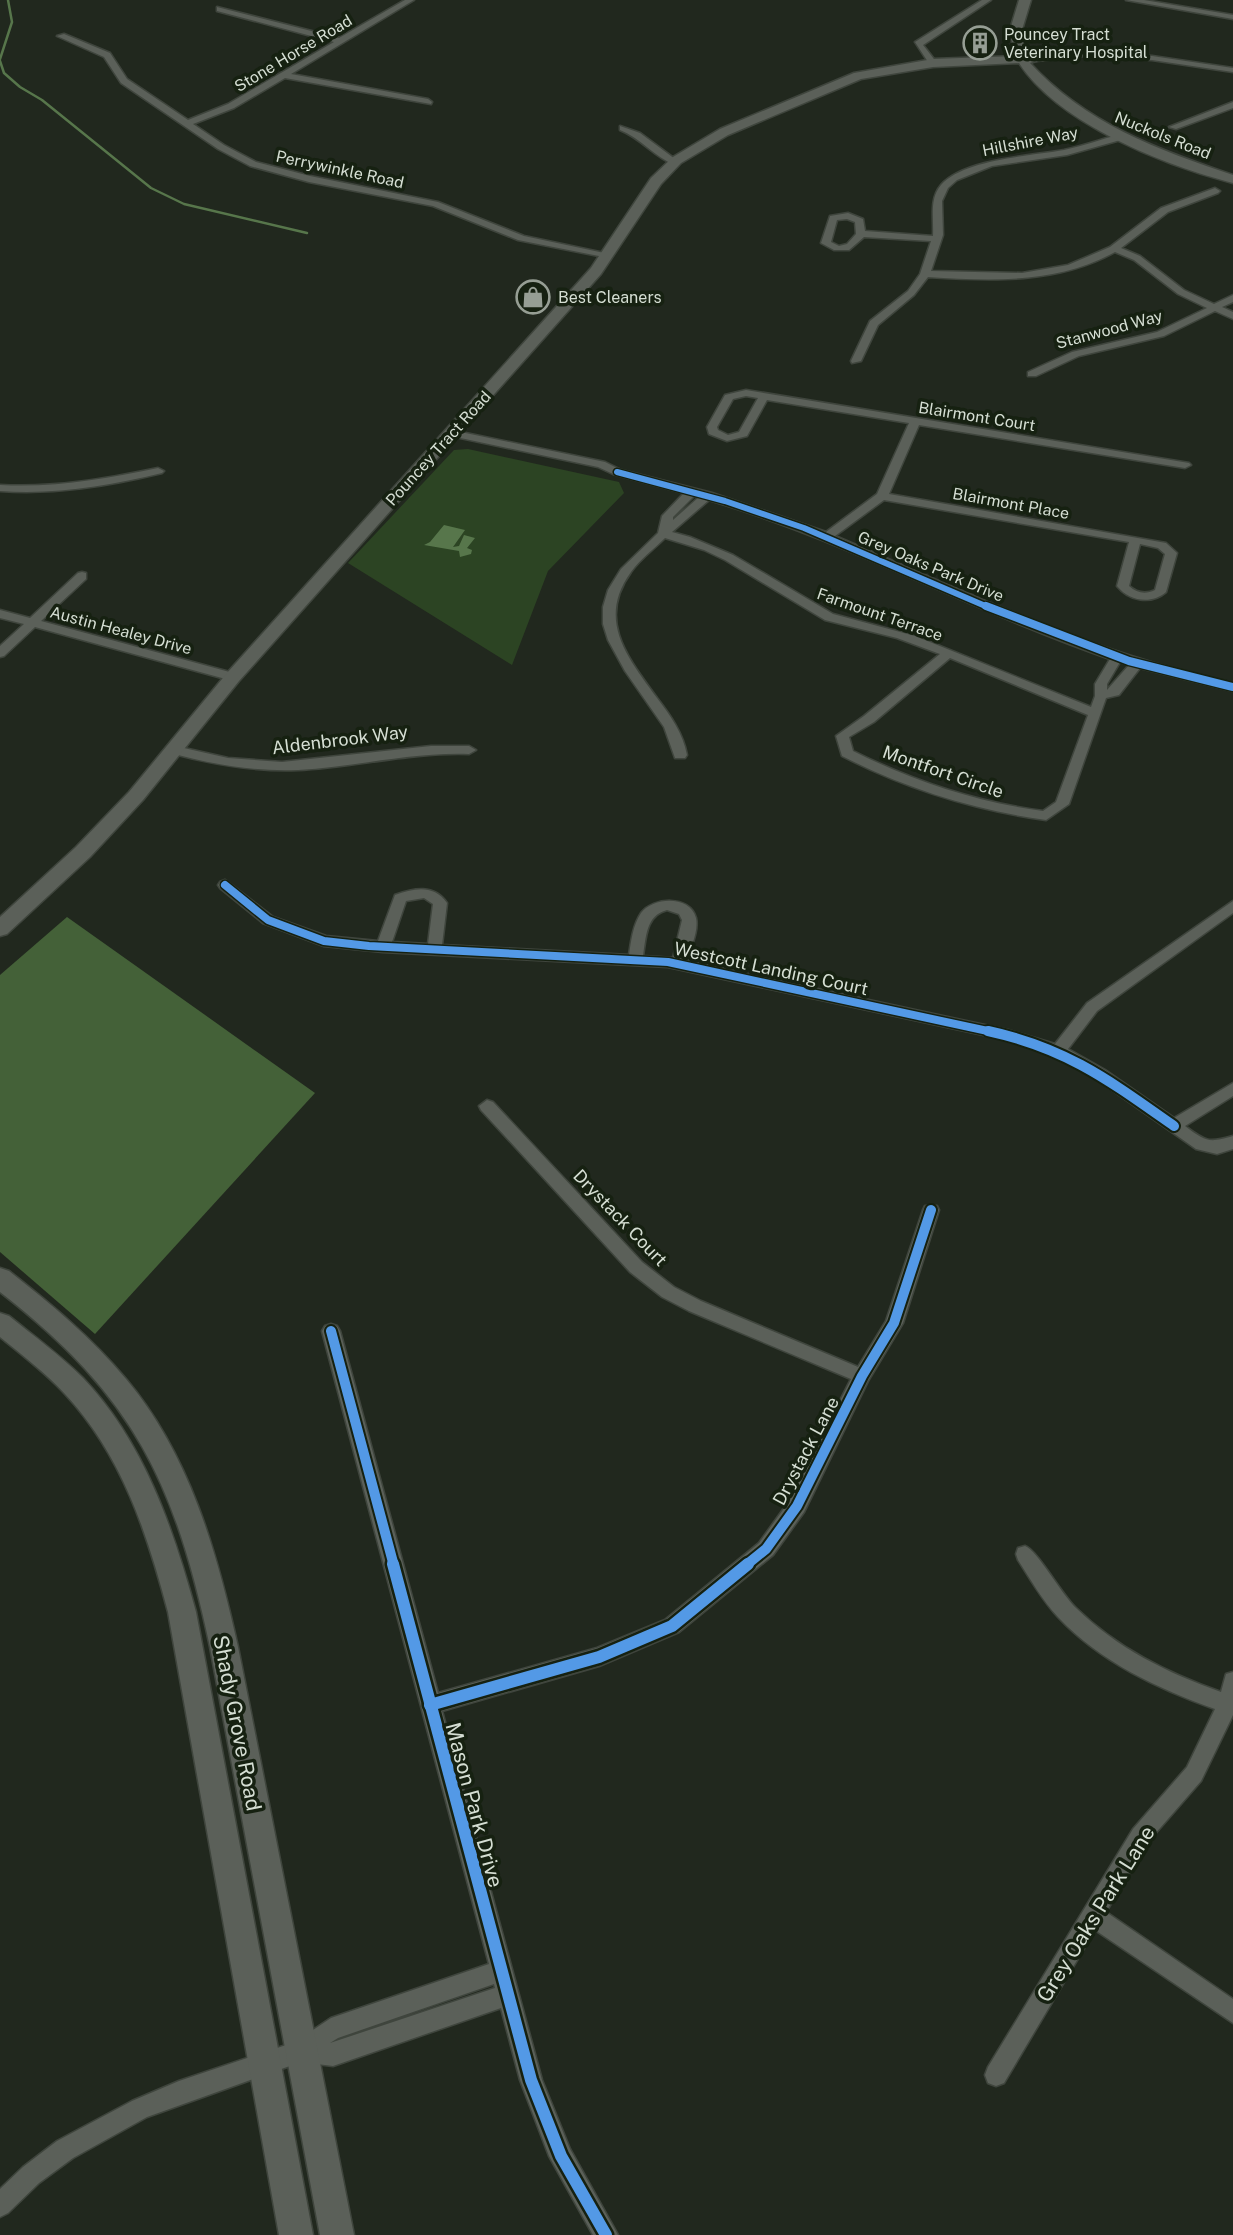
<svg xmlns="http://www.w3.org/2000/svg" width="1233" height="2235" viewBox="0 0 1233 2235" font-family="'Public Sans',sans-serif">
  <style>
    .green { fill: #2c4423 }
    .forest { fill: #446138 }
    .water { fill: #57764b }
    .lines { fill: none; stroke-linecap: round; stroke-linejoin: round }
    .stream { stroke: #57764b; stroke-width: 2.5 }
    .street-casing { stroke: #3f453d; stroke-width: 3 }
    .secondary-casing { stroke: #3f453d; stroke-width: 3 }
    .street { fill: #5b6059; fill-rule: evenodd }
    .secondary { fill: #5b6059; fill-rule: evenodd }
    .cycleway-far3-casing { stroke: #162111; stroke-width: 9 }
    .cycleway-far2-casing { stroke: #162111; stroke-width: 11 }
    .cycleway-far1-casing { stroke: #162111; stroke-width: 14 }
    .cycleway-casing { stroke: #162111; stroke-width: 17 }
    .cycleway-far3 { stroke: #5399e6; stroke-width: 6 }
    .cycleway-far2 { stroke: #5399e6; stroke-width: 8 }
    .cycleway-far1 { stroke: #5399e6; stroke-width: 10 }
    .cycleway { stroke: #5399e6; stroke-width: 12 }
    .labels { text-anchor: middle; stroke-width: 7; stroke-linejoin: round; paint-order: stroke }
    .far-poi-label { font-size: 16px; fill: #d5ded3; stroke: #162111; text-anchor: start }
    .far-street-label { font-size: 16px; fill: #d5ded3; stroke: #162111 }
    .street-label { font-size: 18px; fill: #d5ded3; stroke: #162111 }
    .near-street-label { font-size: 21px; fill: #d5ded3; stroke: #162111 }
  </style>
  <rect width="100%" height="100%" fill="#21281e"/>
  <polygon class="green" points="468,449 619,482 624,493 548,571 512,665 348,563 454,450"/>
  <polygon class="forest" points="67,917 315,1093 95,1334 0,1252 0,975"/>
  <polygon class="water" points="444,525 465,530 453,547 459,546 464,535 475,538 467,548 472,550 471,554 460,557 459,551 424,545 430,542"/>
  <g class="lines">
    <g class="stream">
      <polyline points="0,59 12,22 8,0"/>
      <polyline points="0,61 4,73 20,87 42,100 151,188 184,204 307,233"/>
    </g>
    <defs>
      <g id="street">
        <polygon points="405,0 414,0 291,74 428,99 432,102 431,104 285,78 234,108 193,124 224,145 256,162 310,176 438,202 524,236 609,254 609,258 518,240 433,206 309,182 250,166 218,149 121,83 104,57 57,36 64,34 110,53 127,79 188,120 228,104 334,42 217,11 217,7 339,38"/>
        <polygon points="982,0 991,0 923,45 937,63 930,65 915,42"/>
        <polygon points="1126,0 1144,0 1233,15 1233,19"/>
        <polygon points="1085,52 1152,56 1233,68 1233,72 1152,60 1085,56 1036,61 1032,59"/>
        <polygon points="1233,102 1233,108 1176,129 1169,127"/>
        <path d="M620,126L640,133L679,162L675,165C654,157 641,138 620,130Z"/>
        <path d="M1121,134L1125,137L1124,139L1067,155L992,166L957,180L948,188L942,201L943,235L931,271L1022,273L1068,265L1110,247L1161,208L1215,188L1220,191L1218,193L1168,212L1121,248L1140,256L1184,290L1214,304L1233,295V302L1222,307L1233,312V319L1215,311L1164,336L1079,356L1036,376H1028V372L1072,352L1157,332L1207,308L1178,294L1134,260L1115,252C1057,284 992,281 928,277L914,295L878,325L861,361L852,363L851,361L870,321L908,291L920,274L931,241L864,237L849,250H834L821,243L830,216L848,213L863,219L865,231L933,236C934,218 929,199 941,185C964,159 1031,156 1064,150C1083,146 1102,139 1121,134ZM847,219L855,222L856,234L847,244L839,246L831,242L837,220Z"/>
        <path d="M746,390L1189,463L1191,465L1185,468L919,425L889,494L1166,543L1177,553L1166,592C1151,605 1129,601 1117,586L1129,542L884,500L835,536C966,592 1093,654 1233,683V691L1140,668L1119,695L1106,698L1069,804L1046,820C974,810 907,789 842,756L836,736L864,716L940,654L897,638L825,620L725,560L704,550L665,538C654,549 640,559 631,572C596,620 628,658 657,698C670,715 683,733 687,755L685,758H675L664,727L625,671L608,640L603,624V607L608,590L621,569L658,533L662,516L684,493L613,474L598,467L451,436L446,433L451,430L605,462L621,470L712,493L826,532L877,494L909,423L767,400L747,436L727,441L709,434L707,427L725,395ZM746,396L758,398L739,432L728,435L718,430L717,427L733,399ZM694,496L699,497L673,520V517ZM709,500C847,541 974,612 1110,659L1095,684V696L1091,707L915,636L833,614L733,555L690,537L672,532ZM1140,544L1158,548L1165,554L1155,590C1145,595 1137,593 1129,586ZM950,658L1088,715L1056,802L1043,811C976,802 913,781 853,751L849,737L874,722ZM1120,662L1129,665L1107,690V684Z"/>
        <path d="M158,468L164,471L162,473C108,486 55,495 0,491V485C54,488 105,479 158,468Z"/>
        <polygon points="82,572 86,573 86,579 41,621 237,674 239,677 233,681 35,627 4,656 0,657 0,646 24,624 0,618 0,610 30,618 78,573"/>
        <path d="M175,746L228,758L282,762L431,746H469L476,750L469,754C411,752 355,767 298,770C254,772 212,764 170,753L168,750Z"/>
        <path d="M225,880L273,917L326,936L378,941L395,895C414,888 434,884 447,903L442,945L629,955C631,941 633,925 641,913C653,897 690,895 696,918C699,931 690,949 687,961L1008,1030L1055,1044L1087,1003L1233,901V913L1097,1011L1068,1049L1105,1070L1174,1118L1233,1083V1096L1185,1126C1206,1142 1209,1143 1233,1136V1149L1217,1154L1196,1149L1095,1078L1053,1055L1007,1040L668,967L383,952L324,946L263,923L220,888L218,885L220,882ZM424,898L433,904L428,944L392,942L406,901ZM667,910L679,914L682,920L673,958L643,956C646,937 646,915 667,910Z"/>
        <path d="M487,1100L493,1102L642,1262L674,1287L701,1301L858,1367L886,1321L923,1210L925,1206H937L939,1210L903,1323L868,1381L804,1512L773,1555L679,1632L599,1666L442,1711L542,2080L570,2149L618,2235H593L549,2156L520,2080L501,2008L333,2066L301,2062L147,2117L73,2158L39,2183L8,2213L0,2217V2189L23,2167L57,2141L132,2101L179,2081L295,2042L331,2018L489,1964L322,1331L325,1326L331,1324L337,1326L340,1331L438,1693L597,1648L665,1620L759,1543L790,1500L851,1379L689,1311L662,1297L630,1272L481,1110L479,1106ZM494,1984L495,1988L330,2043L338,2038Z"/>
        <path d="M1025,1546C1037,1550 1062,1595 1076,1608C1117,1648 1167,1673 1221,1692L1226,1674L1233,1672V1715L1201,1781L1147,1843L1106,1912L1233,1999V2023L1095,1930L1004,2083L996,2086L988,2083L985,2075L988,2067L1133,1829L1187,1767L1215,1709C1159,1689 1100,1662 1058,1617C1042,1600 1031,1580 1018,1560L1016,1554L1018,1548Z"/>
      </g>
      <g id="secondary">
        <path d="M1019,0H1031L1021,33L1028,56L1042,59L1030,63C1085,123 1158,150 1233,175V183C1164,165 1059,124 1019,63L933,67L861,79L728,135L681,163L661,184L601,274L239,681L143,800L90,857L7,934L0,936V917L76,847L129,792L227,673L591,268L651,178L673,157L720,129L854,73L933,59L1017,56L1009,33Z"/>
        <path d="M0,1268L9,1271C51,1304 92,1338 126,1379C190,1455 217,1553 238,1647L354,2235H320L210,1647C175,1483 135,1397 0,1292Z"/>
        <path d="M0,1313L9,1316C34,1336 60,1355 83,1378C144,1442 173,1528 196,1612L313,2235H279L168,1612C147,1533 122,1455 65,1394C46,1373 22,1355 0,1337Z"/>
      </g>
    </defs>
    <use href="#street" class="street-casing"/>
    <use href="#secondary" class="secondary-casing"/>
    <use href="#street" class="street"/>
    <use href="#secondary" class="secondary"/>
    <defs>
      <polyline id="cycleway-far3" points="617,472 725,501 804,528 990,608"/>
      <g id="cycleway-far2">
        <polyline points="986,606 1129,661 1233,687"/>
        <polyline points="225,885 268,920 324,941 369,946 668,962 997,1033"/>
      </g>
      <g id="cycleway-far1">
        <path d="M988,1031C1067,1048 1110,1081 1174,1126"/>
        <polyline points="331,1331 394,1566"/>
        <polyline points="745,1566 766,1549 797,1506 862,1376 894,1323 931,1210"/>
      </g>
      <g id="cycleway">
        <polyline points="393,1564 531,2080 561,2156 606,2235"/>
        <polyline points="430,1705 599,1657 672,1626 748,1564"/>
      </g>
    </defs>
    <use href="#cycleway-far3" class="cycleway-far3-casing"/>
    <use href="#cycleway-far2" class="cycleway-far2-casing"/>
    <use href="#cycleway-far1" class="cycleway-far1-casing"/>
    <use href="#cycleway" class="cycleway-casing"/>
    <use href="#cycleway-far3" class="cycleway-far3"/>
    <use href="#cycleway-far2" class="cycleway-far2"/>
    <use href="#cycleway-far1" class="cycleway-far1"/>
    <use href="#cycleway" class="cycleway"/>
  </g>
  <defs>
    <symbol id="building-ring" viewBox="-11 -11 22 22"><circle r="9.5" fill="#162111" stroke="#969e94" stroke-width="1.5"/><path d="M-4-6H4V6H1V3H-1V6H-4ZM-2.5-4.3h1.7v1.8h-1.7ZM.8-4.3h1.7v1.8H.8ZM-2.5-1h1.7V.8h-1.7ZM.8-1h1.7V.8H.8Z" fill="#969e94"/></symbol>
    <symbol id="shop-ring" viewBox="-11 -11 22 22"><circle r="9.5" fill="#162111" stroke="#969e94" stroke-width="1.5"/><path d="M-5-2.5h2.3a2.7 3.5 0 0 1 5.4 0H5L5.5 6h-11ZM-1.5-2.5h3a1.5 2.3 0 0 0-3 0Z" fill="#969e94"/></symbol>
  </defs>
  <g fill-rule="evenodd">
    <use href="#building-ring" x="961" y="24" width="38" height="38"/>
    <use href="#shop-ring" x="514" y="278" width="38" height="38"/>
  </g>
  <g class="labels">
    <g class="far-poi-label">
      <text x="1004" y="40">Pouncey Tract<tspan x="1004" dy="18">Veterinary Hospital</tspan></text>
      <text x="558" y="303">Best Cleaners</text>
    </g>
    <g class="far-street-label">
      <text transform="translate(293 53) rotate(-31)" y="6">Stone Horse Road</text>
      <text transform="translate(1163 135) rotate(22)" y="6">Nuckols Road</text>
      <text transform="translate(1030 141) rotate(-11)" y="6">Hillshire Way</text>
      <text transform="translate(340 169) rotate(12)" y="6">Perrywinkle Road</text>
      <text transform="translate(1109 329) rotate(-15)" y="6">Stanwood Way</text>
      <text transform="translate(977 416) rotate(9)" y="6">Blairmont Court</text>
      <text transform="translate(438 448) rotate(-48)" y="6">Pouncey Tract Road</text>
      <text transform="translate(1011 503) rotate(10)" y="6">Blairmont Place</text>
      <text transform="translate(931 566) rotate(23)" y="6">Grey Oaks Park Drive</text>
      <text transform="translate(880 614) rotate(19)" y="6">Farmount Terrace</text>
      <text transform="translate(121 630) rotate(15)" y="6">Austin Healey Drive</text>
    </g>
    <g class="street-label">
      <text transform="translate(340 740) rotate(-7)" y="6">Aldenbrook Way</text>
      <text transform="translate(943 772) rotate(19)" y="6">Montfort Circle</text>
      <text transform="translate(771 969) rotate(12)" y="6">Westcott Landing Court</text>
      <text transform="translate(620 1218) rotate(46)" y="6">Drystack Court</text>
      <text transform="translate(806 1451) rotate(-62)" y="6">Drystack Lane</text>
    </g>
    <g class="near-street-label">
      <text transform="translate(237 1723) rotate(79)" y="7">Shady Grove Road</text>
      <text transform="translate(474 1805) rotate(75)" y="7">Mason Park Drive</text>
      <text transform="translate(1096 1914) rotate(-58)" y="7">Grey Oaks Park Lane</text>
    </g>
  </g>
</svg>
